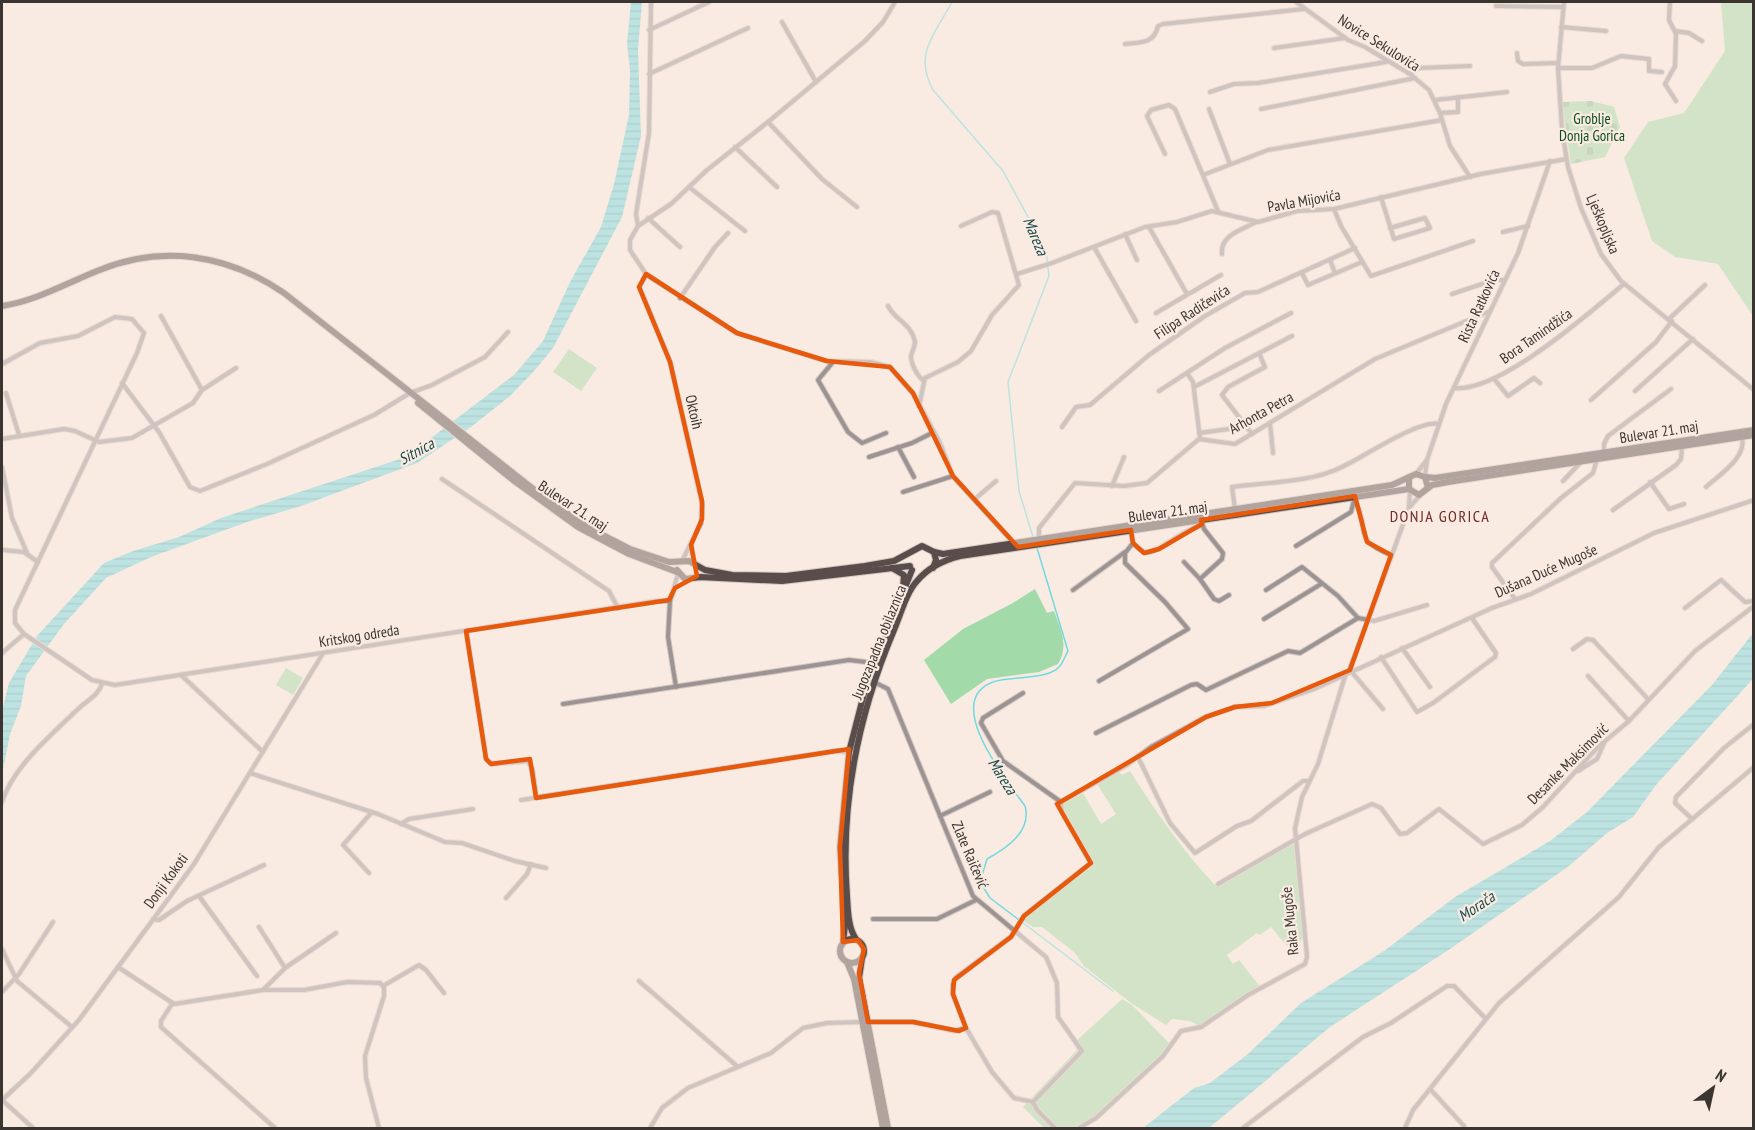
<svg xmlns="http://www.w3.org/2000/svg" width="1755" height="1130" viewBox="0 0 1755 1130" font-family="'PT Sans Narrow',sans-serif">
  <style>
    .green { fill: #a2daa9 }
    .cemetery { fill: url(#cemetery-stones) }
    .water { fill: url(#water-rules) }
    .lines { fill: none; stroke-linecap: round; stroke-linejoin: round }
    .stream { stroke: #71dae0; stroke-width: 1.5 }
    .street-casing { stroke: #d3c7be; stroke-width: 6 }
    .primary-casing { stroke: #d3c7be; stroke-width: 8 }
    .street { stroke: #9c9494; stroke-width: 4 }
    .primary { stroke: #594d4c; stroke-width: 6 }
    .marked { fill: none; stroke: #e8590c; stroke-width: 4.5; stroke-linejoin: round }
    .labels { text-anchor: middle; stroke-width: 4.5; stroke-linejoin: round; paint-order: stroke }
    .street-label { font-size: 15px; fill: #3b3532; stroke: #f9ebe1 }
    .park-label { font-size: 15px; fill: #094e1d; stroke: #f9ebe1 }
    .water-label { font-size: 16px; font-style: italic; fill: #1b4b4d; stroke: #f9ebe1 }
    .neighbourhood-label { font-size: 16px; letter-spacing: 1.5px; fill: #6f2925; stroke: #f9ebe1 }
  </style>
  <defs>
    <pattern id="cemetery-stones" width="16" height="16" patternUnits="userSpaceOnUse" patternTransform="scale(1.5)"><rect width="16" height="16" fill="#a2daa9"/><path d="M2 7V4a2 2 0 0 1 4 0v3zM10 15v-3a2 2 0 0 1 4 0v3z" fill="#8cbc92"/></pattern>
    <pattern id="water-rules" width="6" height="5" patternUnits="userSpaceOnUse" patternTransform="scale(1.5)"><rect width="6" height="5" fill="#71dae0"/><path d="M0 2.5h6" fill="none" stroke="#5eb2b6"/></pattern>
  </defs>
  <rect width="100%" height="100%" fill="#f9ebe1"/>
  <g class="green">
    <polygon points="1721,2 1753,2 1753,316 1718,264 1675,257 1652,241 1624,158 1648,122 1684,113 1725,51"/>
    <polygon points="569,349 597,368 581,391 553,372"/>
    <path d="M1035,589L1047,613L1054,611C1061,630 1069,646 1058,664L1039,672L987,679L951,704L924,660L963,629L1011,604Z"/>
    <polygon points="286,668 303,678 293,695 276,685"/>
    <path d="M1130,771C1156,812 1182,850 1215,885L1239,870L1242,873L1275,851L1294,844L1304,938L1296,945L1287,946L1271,927L1260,935L1257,933L1227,955L1233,964L1239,960L1261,988L1201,1027L1190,1021L1172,1019L1166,1025L1131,1003L1084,966L1075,953L1042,927H1033L1022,920L1091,867L1093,862L1064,811L1063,804L1083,793L1101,824L1116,814L1097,784L1119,772L1122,775Z"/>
    <polygon points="1122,999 1132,1005 1171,1045 1096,1116 1074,1128 1044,1128 1023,1107 1077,1050 1073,1044"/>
  </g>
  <polygon class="cemetery" points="1591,101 1614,107 1620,127 1605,157 1571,164 1562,102"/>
  <g class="water">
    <polygon points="631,2 642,2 638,50 641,136 622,217 553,348 535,370 510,396 471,427 417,463 301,506 247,522 151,557 106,578 64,624 26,676 21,706 10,734 2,774 2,711 9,683 37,636 104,563 133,551 179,537 221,518 406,457 514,375 543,341 571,280 601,227 614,184 629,115 630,70 627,44"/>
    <polygon points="1753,633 1753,679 1656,785 1633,817 1607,833 1569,866 1450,949 1330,1027 1209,1128 1143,1128 1194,1088 1210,1083 1248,1054 1301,1003 1384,951 1455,897 1550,841 1587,812 1712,685"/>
  </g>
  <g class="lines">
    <g class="stream">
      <path d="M952,2C935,34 913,54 933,90L1003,171L1046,250L1049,276L1008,382L1019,491L1033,537"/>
      <path d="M1037,548L1068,651C1065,656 1063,663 1059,667C1048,680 1009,676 993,682C941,701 1008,782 1025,806C1032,831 1007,848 987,859L980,882L990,898L1113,991"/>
    </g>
    <defs>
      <g id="street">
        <polyline points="895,2 883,22 865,41 768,122 707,170 671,204 638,226 630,240 630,250 646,274 737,333 827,361 871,362 890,367 913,393 940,443 953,476 1014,543"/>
        <polyline points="1296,2 1348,40 1365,47 1410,74 1429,90 1440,113 1450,146 1470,177"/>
        <polyline points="1564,2 1558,68 1562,130 1568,167 1581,208 1601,254 1621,281 1754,390"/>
        <polyline points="1670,2 1669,20 1676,34 1675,66 1665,84 1676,101"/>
        <polyline points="1496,6 1563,7"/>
        <polyline points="782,22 816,82"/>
        <polyline points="1561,27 1606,31"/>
        <polyline points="649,30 709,2"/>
        <polyline points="1675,31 1689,33 1702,41"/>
        <path d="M1125,44C1141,42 1154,44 1158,26L1163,24L1304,9"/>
        <polyline points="1274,48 1345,38"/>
        <polyline points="1517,53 1518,61 1523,64 1558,63"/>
        <polyline points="1558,68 1592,68 1621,56 1649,59 1649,71 1662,72"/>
        <polyline points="649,74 748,28"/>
        <polyline points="1410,74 1419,68 1470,66"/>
        <polyline points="1210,92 1234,84 1258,83 1386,62"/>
        <polyline points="1435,100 1507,92"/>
        <polyline points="1209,109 1230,164"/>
        <polyline points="1261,109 1415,78"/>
        <polyline points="1440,113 1458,112 1458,97"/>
        <polyline points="768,122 822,179 857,207"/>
        <polyline points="735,147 777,187"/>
        <polyline points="1165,154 1147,116 1151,110 1169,105 1175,109 1218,211"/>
        <polyline points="1203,175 1268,150 1442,120"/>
        <polyline points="689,187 745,231"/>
        <polyline points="1381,197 1394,239 1430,228 1425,218 1390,228"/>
        <polyline points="1334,209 1341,226 1371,276 1473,241"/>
        <polyline points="648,218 680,247"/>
        <polyline points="638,226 636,214 649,133 651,2"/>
        <polyline points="1149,227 1187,294"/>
        <polyline points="1503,232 1528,226"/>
        <polyline points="1125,234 1137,260"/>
        <polyline points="1094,247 1136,321"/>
        <path d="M1222,254C1220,235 1242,230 1256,222"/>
        <polyline points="1330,260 1335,273"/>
        <polyline points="1302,273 1308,285 1362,262"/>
        <polyline points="646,274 639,287 670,362 702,504 701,523 682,561"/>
        <polyline points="1017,274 1052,263 1145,227 1177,222 1212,211 1258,222 1297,211 1334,209 1481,174 1566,159"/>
        <polyline points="1452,294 1494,280 1504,280"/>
        <polyline points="680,298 715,247 728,233"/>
        <path d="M888,306C895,320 912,324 915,342C915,347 912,351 911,356C911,364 917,376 924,381"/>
        <polyline points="1156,313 1221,275"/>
        <polyline points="161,316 202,390"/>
        <polyline points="1669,319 1705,285"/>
        <polyline points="833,362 818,380 848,432 862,443 886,433"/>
        <polyline points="2,364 40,343 78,336 115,317 132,319 144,333 137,353 15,610 15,623 24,634"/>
        <polyline points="1187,373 1193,382 1200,438"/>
        <polyline points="1495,380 1508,396 1534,378 1540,383"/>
        <polyline points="122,383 159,432 190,487 200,491 267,464 374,415 410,393 432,385 485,357 508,332"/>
        <polyline points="1194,387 1292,336"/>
        <path d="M1454,388C1499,393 1589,313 1624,284"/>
        <polyline points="1159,391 1225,348 1291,313"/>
        <polyline points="1635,391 1693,339"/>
        <polyline points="6,393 19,435"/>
        <polyline points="1591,400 1656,342 1672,321"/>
        <polyline points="919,406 925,378 958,362 971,351 992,315 1019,285 998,213 992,212 961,226"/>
        <polyline points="1270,423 1273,453"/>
        <polyline points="1062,427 1076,407 1090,405 1149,355 1205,316 1245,293 1258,292 1355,248"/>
        <polyline points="1199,433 1229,429"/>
        <polyline points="1252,434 1222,395 1228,387 1265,367 1259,353"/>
        <polyline points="2,439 64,429 75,431 99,442 132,438 193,403 202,390 236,368"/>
        <polyline points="898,447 914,477"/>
        <polyline points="1604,452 1604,444 1608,436 1671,389"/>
        <polyline points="869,457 912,443 934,432"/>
        <polyline points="2,467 12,518 27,553"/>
        <polyline points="1416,474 1426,461"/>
        <polyline points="1425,476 1427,460 1446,404 1518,253 1550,161"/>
        <polyline points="442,479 609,591 618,608"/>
        <polyline points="1563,481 1582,461"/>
        <polyline points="1650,482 1669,509 1684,504"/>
        <polyline points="1112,486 1124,457"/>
        <path d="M1706,487C1720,474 1747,458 1742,437"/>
        <polyline points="903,492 953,476"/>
        <polyline points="975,499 996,481"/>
        <path d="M1355,501C1371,529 1351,539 1391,555"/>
        <polyline points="1409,508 1420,495"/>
        <path d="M1235,509L1232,487C1267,482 1310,483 1342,467C1362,458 1419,419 1439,424"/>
        <polyline points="1613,510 1676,465 1681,459 1682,446"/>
        <polyline points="1201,520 1204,529 1223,553 1222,559 1200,579 1214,599 1219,601 1229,595"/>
        <polyline points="1039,539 1039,528 1075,483 1124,486 1147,483 1199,439 1235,444 1375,359 1488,312"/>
        <path d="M1133,543C1136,546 1141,551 1145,552C1157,555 1184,528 1202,525"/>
        <polyline points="691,545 694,564"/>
        <polyline points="1296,546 1351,512 1355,497"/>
        <polyline points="2,550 24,552 38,562"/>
        <polyline points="1184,562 1200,579"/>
        <polyline points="1073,590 1125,552"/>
        <polyline points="1266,590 1302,567 1338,596 1358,618 1374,621 1427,605"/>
        <polyline points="1515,599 1492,567 1492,563 1561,498 1593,473 1597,459"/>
        <polyline points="670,601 668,637 676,687"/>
        <polyline points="1685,608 1721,580 1745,602 1754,601"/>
        <polyline points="1264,619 1321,584"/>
        <polyline points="466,631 486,759 491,764 528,761 532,769 536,798"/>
        <polyline points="1402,648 1430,687"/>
        <polyline points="1573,649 1587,639 1593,640 1648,699"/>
        <polyline points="2,653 24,634 92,680 115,685 657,601 670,601 678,574"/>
        <polyline points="1381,657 1417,712 1433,703 1495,657 1496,653 1472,618"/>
        <polyline points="1350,669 1409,508 1410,491"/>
        <polyline points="1350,670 1383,709"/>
        <polyline points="181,675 263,752"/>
        <polyline points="1588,676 1629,721"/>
        <polyline points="1099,681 1188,629 1165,602 1125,563 1125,553 1133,543 1131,531"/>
        <polyline points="874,682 888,689 973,896 1046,957 1057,983 1058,1017 1082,1051 1033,1102"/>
        <polyline points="1023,693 983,718 981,723 1003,761 1061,802 1062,812 1091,863 1024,916 1011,937 956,978 953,985 953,994 966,1028 992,1072 1014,1098 1033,1102"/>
        <polyline points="563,704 849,660 874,663"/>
        <polyline points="1096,733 1191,685 1197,684 1206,690 1288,651 1300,653 1358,618"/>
        <polyline points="1138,757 1170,823 1195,853 1237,826 1251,821 1303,781 1309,781"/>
        <polyline points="1578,771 1597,759 1604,743"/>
        <polyline points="250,773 378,814 445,842 462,843 515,861 546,868"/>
        <polyline points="521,800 837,751 849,752"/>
        <path d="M2,802C13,767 50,736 77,710C86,701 98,696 102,684"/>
        <polyline points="1061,802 1127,765 1151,747 1206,717 1235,707 1264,706 1314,689 1492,608 1531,594 1654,533 1754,500"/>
        <polyline points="940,816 990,792"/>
        <polyline points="1692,819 1675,803 1676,797 1724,748 1754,724"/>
        <polyline points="401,824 409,819 473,809"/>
        <polyline points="369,873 343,845 372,812"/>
        <polyline points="1218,884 1305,834 1372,804 1381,808 1400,834 1407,833 1439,809 1483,844 1522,825 1543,807 1598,747 1629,721 1695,651 1754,606"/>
        <polyline points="199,896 257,976"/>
        <polyline points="506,898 527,874 531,864"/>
        <polyline points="153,919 159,920 187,901 264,865"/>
        <polyline points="873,919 937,919 976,900"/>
        <polyline points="259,927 285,968"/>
        <polyline points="2,949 17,981 72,1027"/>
        <polyline points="118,967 174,1004 263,990 304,990 347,982 380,983 384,987 384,996 365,1056 366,1078 379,1128"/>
        <polyline points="639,981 738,1067"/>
        <polyline points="383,986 419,965 426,970 444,993"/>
        <polyline points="263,990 285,968 336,933"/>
        <polyline points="2,992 19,974 53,922"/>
        <polyline points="172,1004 161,1021 161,1027 275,1128"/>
        <polyline points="868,1022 913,1022 955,1031 966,1028"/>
        <polyline points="1431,1090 1464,1126"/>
        <polyline points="2,1100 30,1074 79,1020 194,864 322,655"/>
        <polyline points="2,1100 33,1128"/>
        <polyline points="1033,1102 1037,1110 1055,1128"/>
        <polyline points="650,1128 662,1108 688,1088 771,1053 803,1028 827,1023 862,1022"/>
        <polyline points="1079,1128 1096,1118 1163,1056 1181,1031 1201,1027 1248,995 1305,964 1307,957 1295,828 1302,797 1318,764 1346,673"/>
        <polyline points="1243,1128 1363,1037 1391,1023 1447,986 1454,986 1485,1018"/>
        <polyline points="1405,1128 1413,1110 1499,1003 1619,897 1659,847 1754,767"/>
      </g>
      <g id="primary">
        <path d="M2,306C35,301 65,284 97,271C161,244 227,254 284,293L550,502L589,528L630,549L669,562L689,561L705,570L732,575L786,576L865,566L894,561L922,546L934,552L936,560L933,568"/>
        <polyline points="418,403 513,480 578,527 629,554 677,572"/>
        <polyline points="1426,477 1435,478 1754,430"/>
        <polyline points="1409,479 1409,489 1419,495 1432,485 1448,482 1754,435"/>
        <polyline points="934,552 943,554 1392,485 1416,474 1425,477 1428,488"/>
        <polyline points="892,568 904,575 903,589"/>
        <polyline points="677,570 685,579 700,577 782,581 910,566"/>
        <circle cx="852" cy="951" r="12"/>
        <path d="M856,939C848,928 848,910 847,896C840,803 858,715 894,630C901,614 906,593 917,581C928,568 944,560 960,556L1409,489"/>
        <polyline points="843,942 845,926 840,847 849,752 866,686 912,570"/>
        <polyline points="862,958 859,978 888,1128"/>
        <polyline points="847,962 854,979 883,1128"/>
      </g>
    </defs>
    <use href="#street" class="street-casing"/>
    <use href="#primary" class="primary-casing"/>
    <use href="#street" class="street"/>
    <use href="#primary" class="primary"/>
  </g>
  <path d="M0 0H1755V1130H0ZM646,274L737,333L827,361L890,367L913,393L953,476L1018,547L1131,530L1133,543L1144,553L1159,549L1202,524L1201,520L1355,496L1367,542L1391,555L1350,670L1272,703L1235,707L1206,717L1057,804L1091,863L1024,916L1011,937L954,980L953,994L966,1028L959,1031L913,1022H868L859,973L864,949L858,940L843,942L840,847L849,749L536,798L530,759L491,764L486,759L466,631L669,600L675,588L697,576L691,545L702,519V501L670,362L639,287Z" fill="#f9ebe1" fill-opacity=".55" fill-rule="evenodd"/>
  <path class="marked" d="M646,274L737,333L827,361L890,367L913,393L953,476L1018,547L1131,530L1133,543L1144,553L1159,549L1202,524L1201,520L1355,496L1367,542L1391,555L1350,670L1272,703L1235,707L1206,717L1057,804L1091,863L1024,916L1011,937L954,980L953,994L966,1028L959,1031L913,1022H868L859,973L864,949L858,940L843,942L840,847L849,749L536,798L530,759L491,764L486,759L466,631L669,600L675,588L697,576L691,545L702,519V501L670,362L639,287Z"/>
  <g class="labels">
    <g class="street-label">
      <text transform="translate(1379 43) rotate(32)" y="5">Novice Sekulovića</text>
      <text transform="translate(1304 201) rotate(-10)" y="5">Pavla Mijovića</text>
      <text transform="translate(1603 224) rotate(67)" y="5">Lješkopljska</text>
      <text transform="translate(1479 306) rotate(-65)" y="5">Rista Ratkovića</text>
      <text transform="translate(1192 312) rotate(-33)" y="5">Filipa Radičevića</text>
      <text transform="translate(1536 336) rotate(-35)" y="5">Bora Tamindžića</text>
      <text transform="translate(694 412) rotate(77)" y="5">Oktoih</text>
      <text transform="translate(1261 413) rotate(-29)" y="5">Arhonta Petra</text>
      <text transform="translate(1659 432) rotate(-9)" y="5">Bulevar 21. maj</text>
      <text transform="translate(573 506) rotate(33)" y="5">Bulevar 21. maj</text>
      <text transform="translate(1168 512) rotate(-8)" y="5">Bulevar 21. maj</text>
      <text transform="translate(1546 571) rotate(-24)" y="5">Dušana Duće Mugoše</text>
      <text transform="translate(359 636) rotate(-9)" y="5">Kritskog odreda</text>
      <text transform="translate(879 642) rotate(-68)" y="5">Jugozapadna obilaznica</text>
      <text transform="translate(1568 764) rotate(-45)" y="5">Desanke Maksimović</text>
      <text transform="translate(970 855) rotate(67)" y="5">Zlate Raičević</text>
      <text transform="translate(166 881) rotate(-54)" y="5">Donji Kokoti</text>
      <text transform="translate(1290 921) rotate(-96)" y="5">Raka Mugoše</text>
    </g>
    <g class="park-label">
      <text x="1592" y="124">Groblje<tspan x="1592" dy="17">Donja Gorica</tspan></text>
    </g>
    <g class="water-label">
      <text transform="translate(1036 236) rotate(67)" y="6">Mareza</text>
      <text transform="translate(416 451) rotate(-29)" y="6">Sitnica</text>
      <text transform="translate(1003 776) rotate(58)" y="6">Mareza</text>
      <text transform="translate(1476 906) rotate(-34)" y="6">Morača</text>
    </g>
    <g class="neighbourhood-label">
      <text x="1440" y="522">DONJA GORICA</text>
    </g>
  </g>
  <rect width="1755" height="1130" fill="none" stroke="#3b3532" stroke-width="6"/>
  <g transform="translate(1713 1088) rotate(33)" stroke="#f9ebe1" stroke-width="4.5" paint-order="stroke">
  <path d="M0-4.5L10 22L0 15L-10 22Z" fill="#3b3532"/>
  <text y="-9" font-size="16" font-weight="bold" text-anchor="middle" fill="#3b3532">N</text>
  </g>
</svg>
